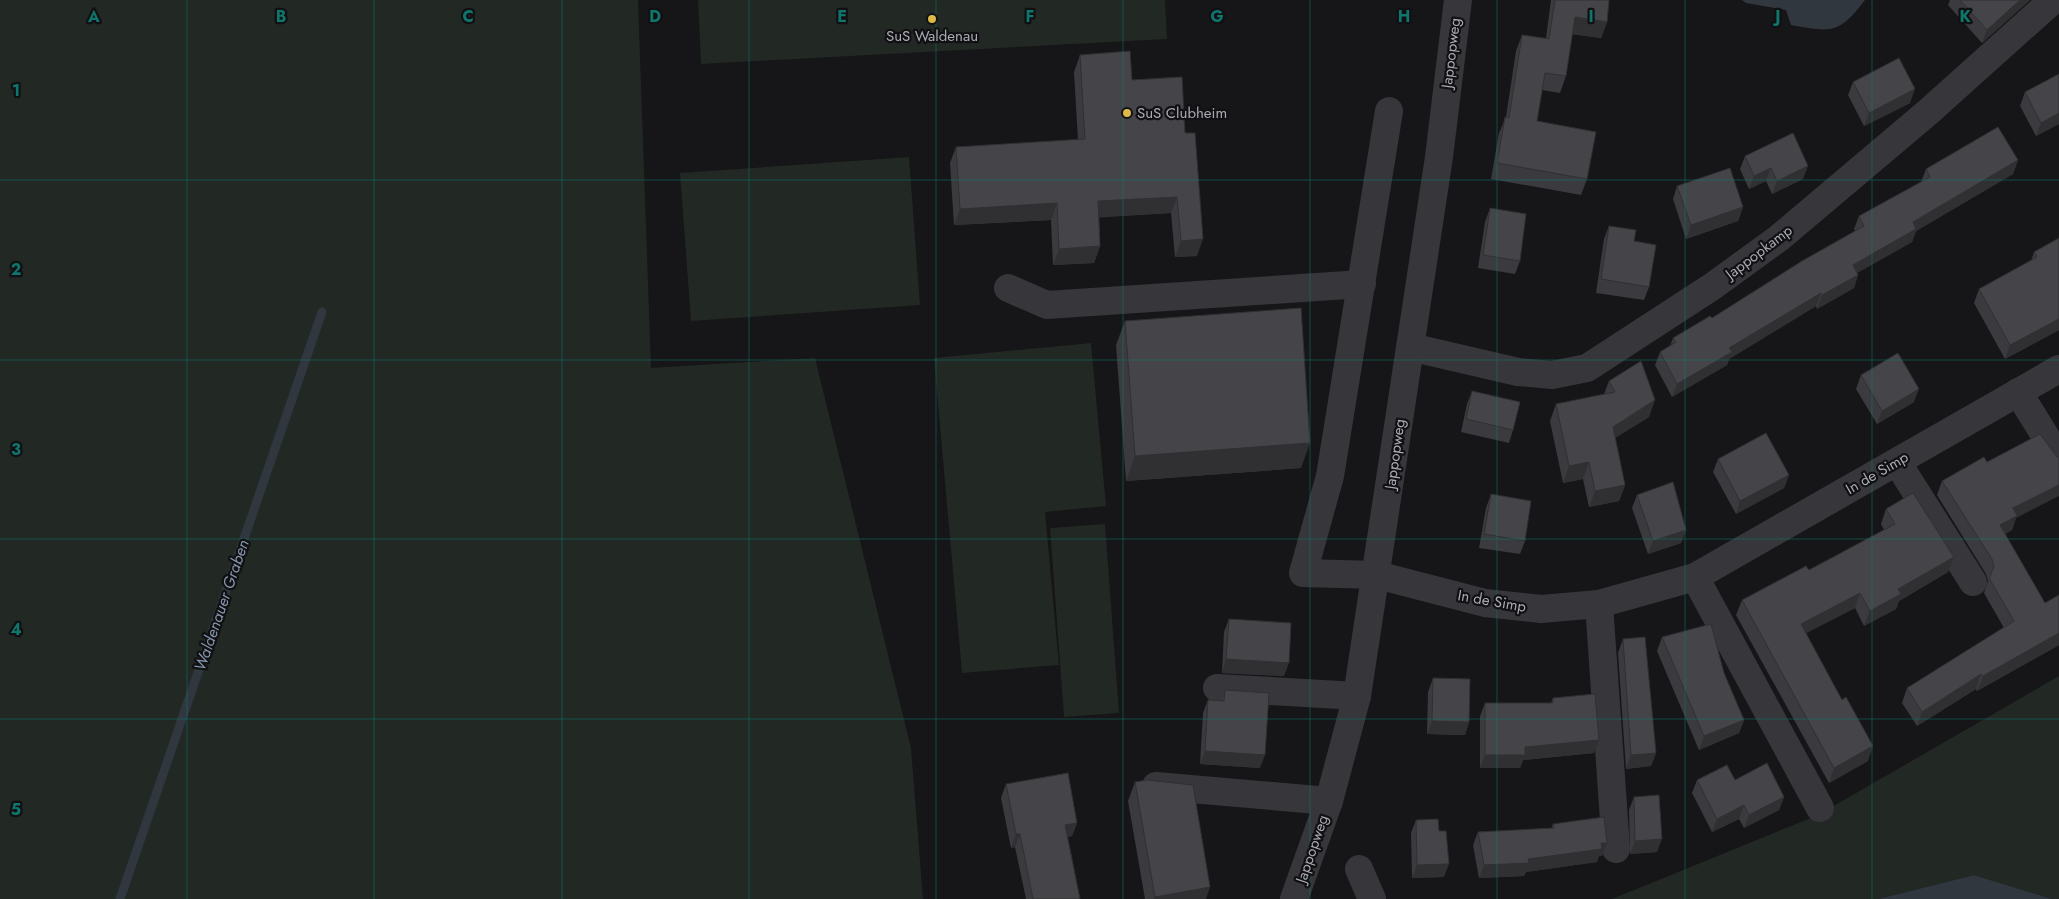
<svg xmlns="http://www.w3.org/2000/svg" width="2059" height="899" viewBox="0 0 2059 899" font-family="Jost,sans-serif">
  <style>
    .green { fill: #222823 }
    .water { fill: #30373e }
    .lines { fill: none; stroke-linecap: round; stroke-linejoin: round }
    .stream { stroke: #30373e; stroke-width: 9 }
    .minor { stroke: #37373b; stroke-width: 28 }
    .wall { fill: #3b3b3f }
    .shaded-wall { fill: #303033 }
    .building { fill: #454549; stroke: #303033 }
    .grid { fill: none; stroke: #0f766e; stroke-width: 1; stroke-opacity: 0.55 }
    .poi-dot { fill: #dcb948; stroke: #111012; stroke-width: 2 }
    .labels { text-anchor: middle; stroke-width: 4.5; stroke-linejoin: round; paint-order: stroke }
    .poi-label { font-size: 15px; fill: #a9abb5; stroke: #111012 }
    .street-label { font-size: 15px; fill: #a9abb5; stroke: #111012 }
    .water-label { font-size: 16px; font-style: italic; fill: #8495ac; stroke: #111012 }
    .grid-label { font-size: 16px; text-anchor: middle; font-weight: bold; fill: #0f766e; stroke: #111012; stroke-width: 4.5; stroke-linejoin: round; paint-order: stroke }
  </style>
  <rect width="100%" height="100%" fill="#161517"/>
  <g class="green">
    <polygon points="0,0 638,0 651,368 815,358 911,748 923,899 0,899"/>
    <polygon points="698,0 1165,0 1167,39 701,64"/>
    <polygon points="909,157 920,305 691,321 680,173"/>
    <polygon points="1091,343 1106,506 1045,512 1059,665 962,673 934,358"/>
    <polygon points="1105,524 1119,713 1064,717 1050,528"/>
    <polygon points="2059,676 2059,899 2052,899 1974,875 1878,899 1612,899 1818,815"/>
  </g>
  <g class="water">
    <path d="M1742,0H1865C1838,35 1832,32 1791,25L1786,10L1746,3Z"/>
    <polygon points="1974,875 2052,899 1878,899"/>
  </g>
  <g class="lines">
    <polyline class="stream" points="120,899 322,312"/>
    <g class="minor">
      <polyline points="1389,111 1330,476 1303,573 1377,575 1485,603 1504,605 1541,609 1599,604 1695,577 2059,369"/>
      <polyline points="1008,288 1047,305 1362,284"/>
      <polyline points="1410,347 1518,372 1552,375 1587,368 1713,286 1779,238 1927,113 2053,0"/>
      <polyline points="2018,392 2059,458"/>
      <polyline points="1897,462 1973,582"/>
      <polyline points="1695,577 1820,808"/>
      <polyline points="1599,604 1616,849"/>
      <polyline points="1217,688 1357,696"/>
      <polyline points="1156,786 1329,801"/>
      <polyline points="1359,869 1372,899"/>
      <polyline points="1294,899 1329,801 1357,696 1439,157 1458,0"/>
    </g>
  </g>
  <g class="wall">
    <polygon points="1551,0 1609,0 1607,22 1601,38 1572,34 1566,76 1560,93 1542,90 1537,121 1587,179 1581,195 1491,179 1499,133 1506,117 1516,51 1522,35 1546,38"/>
    <polygon points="1950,0 2030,0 1982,43 1948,5"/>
    <polygon points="1080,55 1132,80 1185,133 1197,256 1175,257 1171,213 1099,217 1100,246 1094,263 1053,265 1051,220 954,225 950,163 956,147 1078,140 1074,72"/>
    <polygon points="2059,74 2059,124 2036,136 2020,106 2025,92"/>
    <polygon points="1853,82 1910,103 1864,126 1848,95"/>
    <polygon points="1745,156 1803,179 1772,194 1766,181 1749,189 1740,169"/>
    <polygon points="2018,160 2013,174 1916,231 1912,242 1857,273 1858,275 1854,288 1817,309 1816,306 1729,359 1727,365 1672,397 1655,365 1660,352 1670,346 1673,338 1712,318 1855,231 1854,229 1859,216 1921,182 1926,169"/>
    <polygon points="1677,186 1743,207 1738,221 1686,239 1673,199"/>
    <polygon points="1490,208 1520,261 1515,274 1478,268 1485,222"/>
    <polygon points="1609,226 1634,241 1649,287 1644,300 1596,293 1604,239"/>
    <polygon points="2059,238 2059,330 2005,359 1974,303 1979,289 2031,261 2034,252"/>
    <polygon points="1125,321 1301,468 1126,481 1116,345"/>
    <polygon points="1861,375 1914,402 1877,424 1856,389"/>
    <polygon points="1609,381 1649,417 1615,438 1625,485 1619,501 1589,507 1583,479 1563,483 1550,421 1556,404 1604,394"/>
    <polygon points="1472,391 1513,430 1509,443 1461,432 1467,404"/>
    <polygon points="1718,459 1789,475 1784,488 1736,514 1713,472"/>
    <polygon points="1942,481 2016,518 2012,530 2005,534 2045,603 2059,595 2059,645 1977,691 1976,689 1917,726 1902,703 1907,688 2004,628 1984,593 1988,581 1986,574 1937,495"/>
    <polygon points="1491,494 1525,541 1520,554 1479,548 1486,508"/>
    <polygon points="1637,495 1686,530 1681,543 1648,554 1632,508"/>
    <polygon points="1886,509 1954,557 1948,572 1899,601 1896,609 1864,626 1855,608 1806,633 1868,761 1829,783 1736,615 1742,600 1809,570 1884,530 1881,524"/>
    <polygon points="1229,619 1284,676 1222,673 1224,632"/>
    <polygon points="1662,637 1724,673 1744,720 1739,733 1699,750 1657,651"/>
    <polygon points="1623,639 1656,753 1651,766 1626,769 1618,653"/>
    <polygon points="1433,678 1469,722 1465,735 1427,734 1428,692"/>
    <polygon points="1225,690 1260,768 1200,764 1203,713 1208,700 1221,701"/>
    <polygon points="1553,698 1594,753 1523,760 1520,768 1480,768 1480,716 1485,703 1551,703"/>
    <polygon points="1697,780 1735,780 1784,797 1779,810 1744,828 1739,819 1712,832 1692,793"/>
    <polygon points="1135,782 1206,899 1145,899 1128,801"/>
    <polygon points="1006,784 1077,823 1072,836 1068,837 1080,899 1026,899 1015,847 1011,848 1001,798"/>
    <polygon points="1634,797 1657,852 1630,854 1629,810"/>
    <polygon points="1416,820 1439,831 1444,877 1412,878 1411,833"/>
    <polygon points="1553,824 1607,843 1602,856 1599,856 1597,862 1526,872 1524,876 1479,878 1473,845 1478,832 1551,829"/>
  </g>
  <g class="shaded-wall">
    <polygon points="2020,0 2030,0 1982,43 1987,30"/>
    <polygon points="1575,17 1607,22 1601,38 1569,34"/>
    <polygon points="1915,89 1910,103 1864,126 1869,113"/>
    <polygon points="2059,113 2059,124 2036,136 2041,123"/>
    <polygon points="2018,160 2013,174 1916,231 1912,242 1848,278 1853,265 1913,222"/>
    <polygon points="1808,166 1803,179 1772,194 1777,181"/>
    <polygon points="1771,168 1766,181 1749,189 1754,176"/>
    <polygon points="1177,197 1171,213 1092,218 1098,201"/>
    <polygon points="1057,203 1051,220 954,225 960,209"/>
    <polygon points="1743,207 1738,221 1686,239 1691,225"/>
    <polygon points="1203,239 1197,256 1175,257 1181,241"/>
    <polygon points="1100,246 1094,263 1053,265 1059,249"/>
    <polygon points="1858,275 1854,288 1817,309 1822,295"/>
    <polygon points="1821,293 1816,306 1729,359 1727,365 1672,397 1677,384 1729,348"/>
    <polygon points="2059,319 2059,330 2005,359 2010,345"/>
    <polygon points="1919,389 1914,402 1877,424 1882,411"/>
    <polygon points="1655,400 1649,417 1607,443 1613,427"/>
    <polygon points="1310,443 1301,468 1126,481 1135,456"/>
    <polygon points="1589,462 1583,479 1563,483 1569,466"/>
    <polygon points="1789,475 1784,488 1736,514 1740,501"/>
    <polygon points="1625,485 1619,501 1589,507 1595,491"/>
    <polygon points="2059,485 2059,496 2016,518 2012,530 1995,540 2000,525 2013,508"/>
    <polygon points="1686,530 1681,543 1648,554 1653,541"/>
    <polygon points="1954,557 1948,572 1899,601 1896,609 1864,626 1870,611 1898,589"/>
    <polygon points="1860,593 1855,608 1795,639 1801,624"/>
    <polygon points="2059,633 2059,645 1977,691 1983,676"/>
    <polygon points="1226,659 1289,663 1284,676 1222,673"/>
    <polygon points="1981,674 1976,689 1917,726 1922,712"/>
    <polygon points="1744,720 1739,733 1699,750 1704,736"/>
    <polygon points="1432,721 1469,722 1465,735 1427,734"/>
    <polygon points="1599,740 1594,753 1523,760 1520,768 1480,768 1485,755 1525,747"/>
    <polygon points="1873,746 1868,761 1829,783 1834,768"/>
    <polygon points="1205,751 1265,755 1260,768 1200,764"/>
    <polygon points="1656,753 1651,766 1626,769 1631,755"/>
    <polygon points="1784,797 1779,810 1744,828 1749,815"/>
    <polygon points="1744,805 1739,819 1712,832 1717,819"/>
    <polygon points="1077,823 1072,836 1060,838 1065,825"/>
    <polygon points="1016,834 1020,834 1015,847 1011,848"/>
    <polygon points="1662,839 1657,852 1630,854 1635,841"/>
    <polygon points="1601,843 1607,843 1602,856 1599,856 1597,862 1526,872 1524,876 1479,878 1484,865 1528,859"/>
    <polygon points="1449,864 1444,877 1412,878 1417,865"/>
    <polygon points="1210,887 1206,899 1154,899 1155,897"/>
  </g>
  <g class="building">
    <polygon points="1555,0 1609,0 1607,22 1575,17 1566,76 1545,73 1537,121 1596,132 1587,179 1497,163 1505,117 1509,118 1522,35 1549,39"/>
    <polygon points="1960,0 2020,0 1987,30"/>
    <polygon points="1130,51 1132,80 1182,77 1185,133 1195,133 1203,239 1181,241 1177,197 1098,201 1100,246 1059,249 1057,203 960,209 956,147 1085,139 1080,55"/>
    <polygon points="1899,58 1915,89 1869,113 1853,82"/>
    <polygon points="2059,74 2059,113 2041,123 2025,92"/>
    <polygon points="1998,127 2018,160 1913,222 1916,229 1853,265 1858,275 1822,295 1821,293 1729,348 1732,352 1677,384 1660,352 1676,342 1673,338 1710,316 1712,318 1802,261 1864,226 1859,216 1930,177 1926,169"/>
    <polygon points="1793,133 1808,166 1777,181 1771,168 1754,176 1745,156"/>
    <polygon points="1730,168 1743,207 1691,225 1677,186"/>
    <polygon points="1490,208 1526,214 1520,261 1483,255"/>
    <polygon points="1609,226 1636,230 1634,241 1656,245 1649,287 1601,279"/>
    <polygon points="2059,238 2059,319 2010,345 1979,289 2037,257 2034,252"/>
    <polygon points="1301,308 1310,443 1135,456 1125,321"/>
    <polygon points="1898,353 1919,389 1882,411 1861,375"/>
    <polygon points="1641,361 1655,400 1613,427 1625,485 1595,491 1589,462 1569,466 1556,404 1615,392 1609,381"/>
    <polygon points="1472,391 1520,402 1513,430 1466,419"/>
    <polygon points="1766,433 1789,475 1740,501 1718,459"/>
    <polygon points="2040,434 2057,457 2059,458 2059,485 2013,508 2017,516 2000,525 2045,603 2059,595 2059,633 1983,676 1981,674 1922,712 1907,688 2014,621 1989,578 1994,567 1992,559 1942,481 1984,457 1987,462"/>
    <polygon points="1673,482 1686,530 1653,541 1637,495"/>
    <polygon points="1913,493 1954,557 1898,589 1901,594 1870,611 1860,593 1801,624 1842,700 1846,697 1873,746 1834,768 1742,600 1806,566 1809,570 1895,524 1886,509"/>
    <polygon points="1491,494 1531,501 1525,541 1484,534"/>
    <polygon points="1229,619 1291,623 1289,663 1226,659"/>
    <polygon points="1711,624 1724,673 1744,720 1704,736 1662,637"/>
    <polygon points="1645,637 1656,753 1631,755 1623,639"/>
    <polygon points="1433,678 1470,679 1469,722 1432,721"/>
    <polygon points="1225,690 1269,693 1265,755 1205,751 1208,700 1224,701"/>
    <polygon points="1595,694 1599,740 1525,747 1525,755 1485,755 1485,703 1553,703 1553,698"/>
    <polygon points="1767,763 1784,797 1749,815 1744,805 1717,819 1697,780 1727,765 1735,780"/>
    <polygon points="1068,773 1077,823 1065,825 1080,899 1033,899 1020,834 1016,834 1006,784"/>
    <polygon points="1147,780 1193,785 1210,887 1155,897 1135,782"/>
    <polygon points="1659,795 1662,839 1635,841 1634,797"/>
    <polygon points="1604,817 1607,843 1601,843 1602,849 1528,859 1529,863 1484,865 1478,832 1554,828 1553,824"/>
    <polygon points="1438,819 1439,831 1446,831 1449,864 1417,865 1416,820"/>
  </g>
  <path class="grid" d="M187,0V899M374,0V899M562,0V899M749,0V899M936,0V899M1123,0V899M1310,0V899M1497,0V899M1685,0V899M1872,0V899M0,180H2059M0,360H2059M0,539H2059M0,719H2059"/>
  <g class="poi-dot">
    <circle cx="932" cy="19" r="5"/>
    <circle cx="1127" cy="113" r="5"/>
  </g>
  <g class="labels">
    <g class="poi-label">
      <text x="932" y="41">SuS Waldenau</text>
      <text x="1137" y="118" text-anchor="start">SuS Clubheim</text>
    </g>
    <g class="street-label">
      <text transform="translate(1451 53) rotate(-83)" y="5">Jappopweg</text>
      <text transform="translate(1759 252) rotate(-37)" y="5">Jappopkamp</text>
      <text transform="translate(1395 454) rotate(-82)" y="5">Jappopweg</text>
      <text transform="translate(1877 473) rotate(-30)" y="5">In de Simp</text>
      <text transform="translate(1492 601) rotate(10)" y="5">In de Simp</text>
      <text transform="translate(1312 849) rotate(-71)" y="5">Jappopweg</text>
    </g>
    <g class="water-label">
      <text transform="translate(221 605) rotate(-71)" y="6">Waldenauer Graben</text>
    </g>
  </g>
  <g class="grid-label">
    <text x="94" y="22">A</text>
    <text x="281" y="22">B</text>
    <text x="468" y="22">C</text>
    <text x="655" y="22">D</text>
    <text x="842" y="22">E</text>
    <text x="1030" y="22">F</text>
    <text x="1217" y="22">G</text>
    <text x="1404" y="22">H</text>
    <text x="1591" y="22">I</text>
    <text x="1778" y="22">J</text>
    <text x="1965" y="22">K</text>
    <text x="16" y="96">1</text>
    <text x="16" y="275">2</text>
    <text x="16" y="455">3</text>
    <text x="16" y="635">4</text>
    <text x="16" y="815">5</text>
  </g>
</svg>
